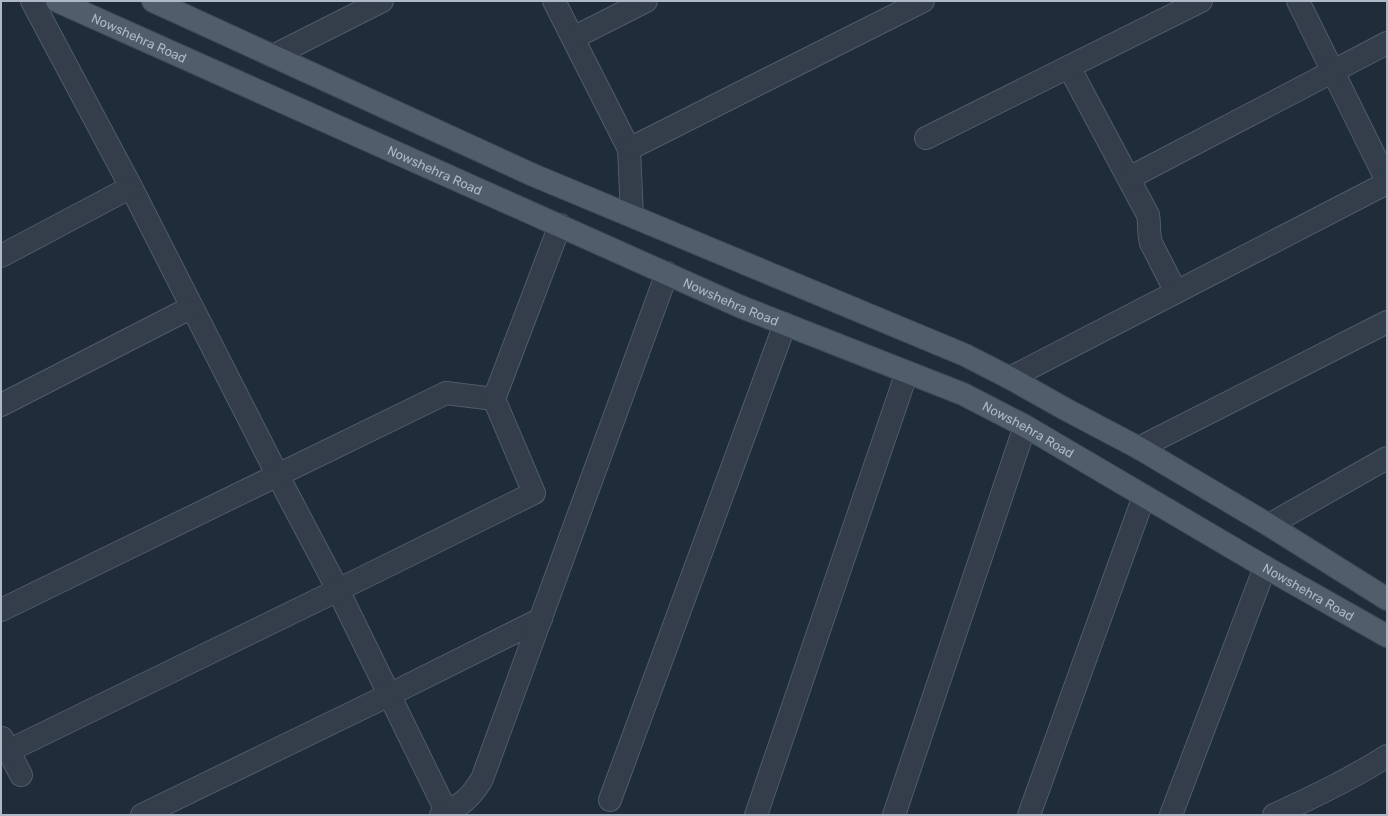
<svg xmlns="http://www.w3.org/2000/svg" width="1388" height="816" viewBox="0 0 1388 816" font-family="Rubik,sans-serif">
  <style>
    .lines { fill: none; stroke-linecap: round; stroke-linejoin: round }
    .minor-casing { stroke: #505c68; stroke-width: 24 }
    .major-casing { stroke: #3c4754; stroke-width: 24 }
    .minor { stroke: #333e4a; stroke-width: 22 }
    .major { stroke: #505d6b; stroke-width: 22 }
    .labels { text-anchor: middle; stroke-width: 4; stroke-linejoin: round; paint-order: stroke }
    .street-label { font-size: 13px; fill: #adb9c7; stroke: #18232f }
  </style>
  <rect width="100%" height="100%" fill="#1f2c3a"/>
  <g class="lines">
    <defs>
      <g id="minor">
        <polyline points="32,1 131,187 278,476 338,590 448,815"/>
        <polyline points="554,1 629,149 632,216"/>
        <polyline points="1298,1 1387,181"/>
        <polyline points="573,38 646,1"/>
        <polyline points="273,56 382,1"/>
        <path d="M1069,67L1148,215C1150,225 1148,233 1151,243L1176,292"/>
        <polyline points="926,138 1201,1"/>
        <polyline points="629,149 923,1"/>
        <polyline points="1129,178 1387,43"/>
        <polyline points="1,256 131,187"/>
        <polyline points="1010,378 1387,183"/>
        <polyline points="1,405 192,307"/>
        <polyline points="1139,448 1387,322"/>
        <polyline points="1269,525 1387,458"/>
        <polyline points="1,610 446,393 494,399"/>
        <polyline points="2,738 21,775"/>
        <polyline points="8,751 338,590 534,493 494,399 560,225"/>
        <polyline points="610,800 785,324"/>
        <polyline points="142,815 389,695 541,619"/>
        <path d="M441,815C461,805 470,799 482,779L667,273"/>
        <polyline points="756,815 907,372"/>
        <polyline points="894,815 1025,426"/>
        <polyline points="1029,815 1144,496"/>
        <polyline points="1171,815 1265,567"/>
        <path d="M1274,815C1313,797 1351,779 1387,756"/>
      </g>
      <g id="major">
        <path id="s1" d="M57,1L739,306L963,394L1025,426L1265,567L1387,636"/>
        <polyline points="153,1 533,175 965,355 1010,378 1067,410 1139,448 1269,525 1387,599"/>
      </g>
    </defs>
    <use href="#minor" class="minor-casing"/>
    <use href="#major" class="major-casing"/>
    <use href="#minor" class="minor"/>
    <use href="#major" class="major"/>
  </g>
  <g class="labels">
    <g class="street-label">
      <text dy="5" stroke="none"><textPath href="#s1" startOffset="90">Nowshehra Road</textPath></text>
      <text dy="5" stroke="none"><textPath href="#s1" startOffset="414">Nowshehra Road</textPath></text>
      <text dy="5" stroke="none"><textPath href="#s1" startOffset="738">Nowshehra Road</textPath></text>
      <text dy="5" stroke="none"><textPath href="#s1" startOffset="1062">Nowshehra Road</textPath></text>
      <text dy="5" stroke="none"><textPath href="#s1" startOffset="1386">Nowshehra Road</textPath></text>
    </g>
  </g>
  <rect width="1388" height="816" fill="none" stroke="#adb9c7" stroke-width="4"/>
</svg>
